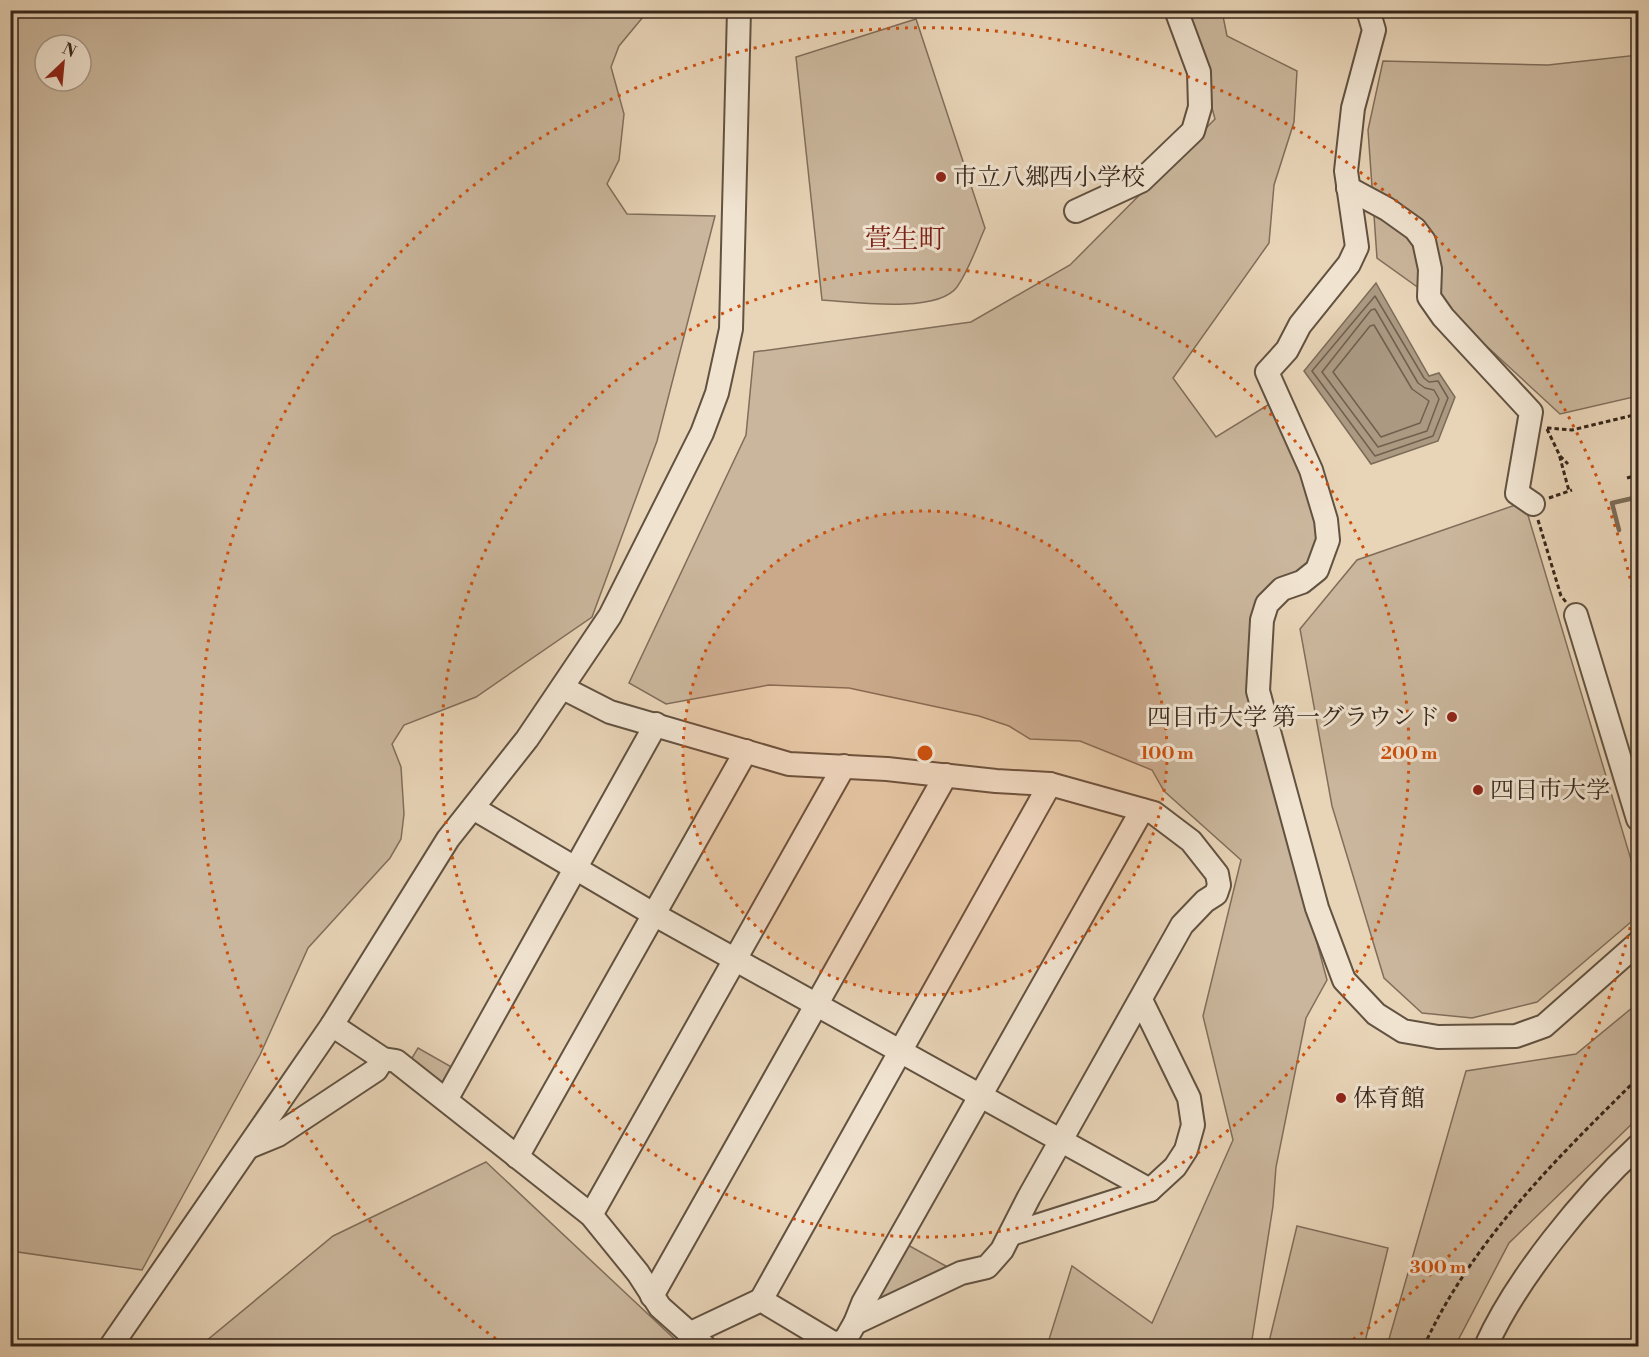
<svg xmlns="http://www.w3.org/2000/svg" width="1649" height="1357" viewBox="0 0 1649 1357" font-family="'Libre Bodoni','Noto Serif JP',serif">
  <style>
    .green { fill: #cab69c; stroke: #806e5b; stroke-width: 1.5; fill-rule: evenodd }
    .water { fill: #ab9982; stroke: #7c6b58; stroke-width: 1.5 }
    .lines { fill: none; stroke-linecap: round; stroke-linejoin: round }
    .shore { stroke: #70604e; stroke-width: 1.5 }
    .stream { stroke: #7c6b58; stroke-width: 4.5 }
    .minor-casing { stroke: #625241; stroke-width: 26 }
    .path { stroke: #36261a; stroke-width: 3; stroke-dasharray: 4.5 3; stroke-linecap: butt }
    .minor { stroke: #f0e3d0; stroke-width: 22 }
    .ring { fill: none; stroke: #cd510e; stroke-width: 3; stroke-dasharray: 3 6 }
    .poi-dot { fill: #8f2418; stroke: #f0e3d0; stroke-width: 2 }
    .labels { text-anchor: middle; stroke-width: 6; stroke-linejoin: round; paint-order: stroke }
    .poi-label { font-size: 24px; fill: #36261a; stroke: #f0e3d0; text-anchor: start }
    .quarter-label { font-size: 27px; fill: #7a1f14; stroke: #f0e3d0 }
    .centre { fill: #cd510e; stroke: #f0e3d0; stroke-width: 3 }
    .ring-label { font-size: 18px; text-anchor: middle; font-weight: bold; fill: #cd510e; stroke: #f0e3d0; stroke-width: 6; stroke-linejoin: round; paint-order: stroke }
  </style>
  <rect width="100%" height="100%" fill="#e8d4b7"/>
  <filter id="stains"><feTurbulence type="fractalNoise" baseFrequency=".00333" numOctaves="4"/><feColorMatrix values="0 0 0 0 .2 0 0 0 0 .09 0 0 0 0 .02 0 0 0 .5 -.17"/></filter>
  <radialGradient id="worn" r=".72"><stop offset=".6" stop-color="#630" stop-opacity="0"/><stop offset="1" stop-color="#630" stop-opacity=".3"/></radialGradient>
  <g class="green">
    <path d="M11,10L648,11L619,46L611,67L624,114L619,160L607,184L627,214L715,216L657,441L592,617L476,697L404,725L392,744L401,767L404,814L401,839L390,858L308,948L260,1055L142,1270L11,1251ZM45,45H81V81H45Z"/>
    <path d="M1186,11H1222L1227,36L1297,71L1294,122L1274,185L1269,243L1173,378L1216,437L1271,403C1289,440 1346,541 1299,574C1293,578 1284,580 1277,582L1249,690L1327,980L1306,1018L1276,1167L1273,1206L1251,1346H1047L1072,1266L1152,1323L1233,1140L1203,1016L1241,860L1164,791L1152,770L1080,741L1030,739L1009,726L979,716L849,688L769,685L666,704L629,683L746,435L754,352L971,322L1070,265L1215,119Z"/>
    <path d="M916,19L985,228C977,246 969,270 957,287C937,314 853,302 822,300L796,57Z"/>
    <polygon points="1638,55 1638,396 1560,414 1441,304 1377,258 1368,130 1383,61 1548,65"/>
    <polygon points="1524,502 1638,883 1638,916 1537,1002 1472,1018 1422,1013 1384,978 1332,806 1300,629 1357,560"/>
    <polygon points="1638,1003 1638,1118 1509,1243 1455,1346 1387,1346 1466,1071 1576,1054"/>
    <polygon points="418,1048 455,1069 444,1087 409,1063"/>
    <polygon points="486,1162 682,1346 200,1346 333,1236"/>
    <polygon points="1297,1226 1388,1248 1364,1346 1268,1346"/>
    <polygon points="906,1244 953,1270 871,1304"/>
  </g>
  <polygon class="water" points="1376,283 1429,376 1439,373 1455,397 1438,441 1371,464 1304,371"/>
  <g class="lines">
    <g class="shore">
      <polygon points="1375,296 1424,378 1429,382 1438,381 1448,398 1433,436 1375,456 1312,371"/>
      <polygon points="1375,309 1418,383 1425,388 1434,390 1439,399 1427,431 1378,447 1322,372 1371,310"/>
      <polygon points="1374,325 1412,389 1429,401 1420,423 1381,437 1333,372 1370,326"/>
    </g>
    <polyline class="stream" points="1619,530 1612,503 1638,497"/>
    <defs>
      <g id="minor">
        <polyline points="1368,10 1374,30 1353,108 1346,171 1357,247 1349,264 1300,325 1287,350 1267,372 1311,470 1326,520 1328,540 1317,570 1302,582 1282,589 1267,604 1262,620 1258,691 1317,908 1344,980 1376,1014 1403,1031 1438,1037 1516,1036 1544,1026 1638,943"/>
        <polyline points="1348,188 1387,209 1415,229 1424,241 1430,269 1429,297 1443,317 1531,412 1517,493 1533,504"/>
        <polyline points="1076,211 1141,181 1193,131 1200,107 1199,72 1176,10"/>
        <polyline points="1576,615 1638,819"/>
        <polyline points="563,688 610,712 789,764 887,769 996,781 1050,784 1154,813 1191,841 1217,874 1219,885 1216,894 1205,901 1182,925 1029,1197 1002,1250 987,1267 961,1273 855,1323 844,1342"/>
        <polyline points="473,808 655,915 1150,1190"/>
        <polyline points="332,1025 383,1059 396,1061 591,1215 638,1273 660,1307 704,1346"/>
        <polyline points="446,1100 656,724"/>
        <polyline points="249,1147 278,1135 376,1070 383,1059"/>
        <polyline points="517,1157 746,751"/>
        <polyline points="591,1215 844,766"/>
        <polyline points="1011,1234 1150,1190 1175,1167 1186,1150 1193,1125 1189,1098 1141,1000"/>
        <polyline points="652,1296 946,775"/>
        <polyline points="761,1300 1050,784"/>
        <polyline points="855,1323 863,1303 1142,810"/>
        <polyline points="689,1334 761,1300 833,1343 844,1342"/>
        <polyline points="111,1346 332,1025 448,839 527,739 610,616 702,433 717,393 731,329 739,10"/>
        <path d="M1486,1346C1516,1279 1584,1196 1638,1146"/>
      </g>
    </defs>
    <use href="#minor" class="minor-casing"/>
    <g class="path">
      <polyline points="1547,428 1572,430 1638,414"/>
      <polyline points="1547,429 1559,454 1569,491"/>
      <polyline points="1560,456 1568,464"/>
      <polyline points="1627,478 1638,475"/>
      <polyline points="1549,498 1572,490"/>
      <polyline points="1538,520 1561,596 1566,602"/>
      <path d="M1424,1346C1472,1241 1557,1158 1638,1078"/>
    </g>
    <use href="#minor" class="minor"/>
  </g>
  <circle cx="925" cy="753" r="242" fill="#cd510e" fill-opacity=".12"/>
  <g class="ring">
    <circle cx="925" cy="753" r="242"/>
    <circle cx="925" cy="753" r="484"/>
    <path d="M1638 892A726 726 0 0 1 1347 1344M503 1344A726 726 0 1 1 1638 614"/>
  </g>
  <g class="poi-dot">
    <circle cx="941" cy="177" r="6"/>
    <circle cx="1452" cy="717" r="6"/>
    <circle cx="1478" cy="790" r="6"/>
    <circle cx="1341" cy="1098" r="6"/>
  </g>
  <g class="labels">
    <g class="poi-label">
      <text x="953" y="185">市立八郷西小学校</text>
      <text x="1440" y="725" text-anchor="end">四日市大学 第一グラウンド</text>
      <text x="1490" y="798">四日市大学</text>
      <text x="1353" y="1106">体育館</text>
    </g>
    <g class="quarter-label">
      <text x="905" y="248">萱生町</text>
    </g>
  </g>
  <circle cx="925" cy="753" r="9" class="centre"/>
  <g class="ring-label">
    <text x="1167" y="759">100 m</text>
    <text x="1409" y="759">200 m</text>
    <text x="1438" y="1273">300 m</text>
  </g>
  <rect width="1649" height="1357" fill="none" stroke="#e8d4b7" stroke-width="36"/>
  <rect x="12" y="12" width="1625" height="1333" fill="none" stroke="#36261a" stroke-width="3"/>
  <rect x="18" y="18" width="1613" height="1321" fill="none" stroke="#36261a" stroke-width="1.5"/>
  <g transform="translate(63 63) rotate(26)"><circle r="28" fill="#f0e3d0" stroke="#a69787" stroke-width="1.5"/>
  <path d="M0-4.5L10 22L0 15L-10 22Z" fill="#8f2418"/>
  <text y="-9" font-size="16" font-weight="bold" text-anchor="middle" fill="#36261a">N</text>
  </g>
  <rect width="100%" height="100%" filter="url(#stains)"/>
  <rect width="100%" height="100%" fill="url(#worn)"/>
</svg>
